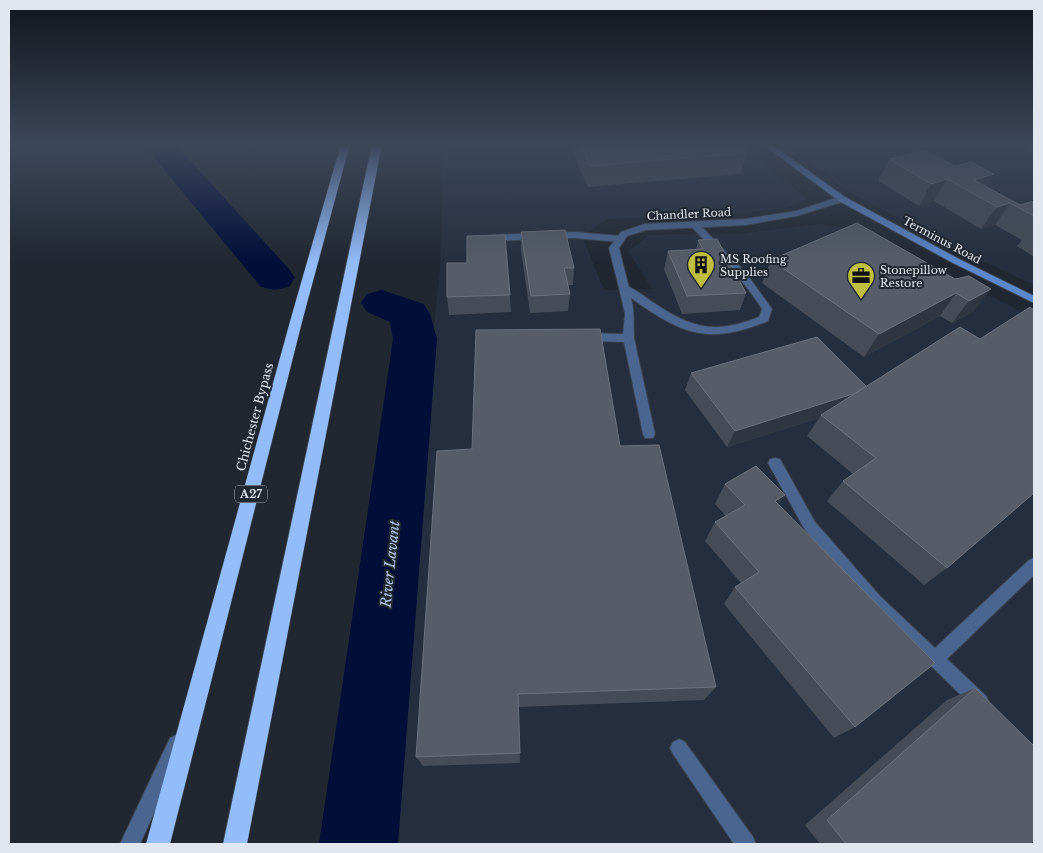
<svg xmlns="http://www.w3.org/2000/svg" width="1043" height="853" viewBox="0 0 1043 853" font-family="'Libre Baskerville',serif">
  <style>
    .built { fill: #242e3e }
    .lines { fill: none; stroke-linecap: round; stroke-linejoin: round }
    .river { fill: #000e38; fill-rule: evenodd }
    .lane-casing { stroke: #3b424b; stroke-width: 2 }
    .street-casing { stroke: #3b424b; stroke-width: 2 }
    .secondary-casing { stroke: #3b424b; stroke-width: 2 }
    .highway-casing { stroke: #3b424b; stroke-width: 1 }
    .lane { fill: #496590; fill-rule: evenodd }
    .street { fill: #496590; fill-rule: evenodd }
    .secondary { fill: #5b87cc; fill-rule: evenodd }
    .highway { fill: #93bcfb; fill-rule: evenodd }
    .wall { fill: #454c57 }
    .shaded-wall { fill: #2f3641 }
    .building { fill: #565c68; stroke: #6c727d }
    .labels { text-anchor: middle; stroke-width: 4; stroke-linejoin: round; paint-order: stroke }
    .far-street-label { font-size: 11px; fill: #e2e6ee; stroke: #202731 }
    .far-poi-label { font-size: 11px; fill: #e2e6ee; stroke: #202731; text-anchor: start }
    .shield { fill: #202731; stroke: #a8adb5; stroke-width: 1 }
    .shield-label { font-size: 11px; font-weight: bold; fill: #e2e6ee }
    .street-label { font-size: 12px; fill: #e2e6ee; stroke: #202731 }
    .water-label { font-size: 14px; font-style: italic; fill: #b4cbee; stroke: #202731 }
  </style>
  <rect width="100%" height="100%" fill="#202731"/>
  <g class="built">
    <polygon points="444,144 742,144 807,199 786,208 735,214 607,219 582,236 604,290 652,289 628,251 650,235 745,233 819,224 864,232 1034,318 1034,844 379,844 440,270"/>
    <polygon points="786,144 1034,144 1034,285 953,247 851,193"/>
  </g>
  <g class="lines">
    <g class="river">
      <polygon points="143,144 175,144 289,269 295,278 289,287 275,290 261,287"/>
      <polygon points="382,290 424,304 430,314 437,339 398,844 319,844 393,339 390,322 367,312 361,303 367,294"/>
    </g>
    <defs>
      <g id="lane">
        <path d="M695,222L698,223L746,273L772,309L768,321C707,346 682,334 631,298C635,312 633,324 634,338L655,434L653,438H645L643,434L624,342L585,341L580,337L585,333L623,334L625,314L619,288L624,285C634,288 645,297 654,303C692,329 717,334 759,317L762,309C743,278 716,254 692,227L691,225Z"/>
        <polygon points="575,232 620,236 625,239 620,242 575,238 489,241 484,238 489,235"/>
        <polygon points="775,458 780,459 815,522 880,596 935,648 1029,560 1034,558 1034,575 947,659 986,696 989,702 986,708 980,711 974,708 870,606 805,530 768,463 770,459"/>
        <polygon points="176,735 182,738 185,744 140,844 120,844 170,738"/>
        <polygon points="679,739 685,742 753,837 756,844 734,844 673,754 670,748 673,742"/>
      </g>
      <polygon id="street" points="842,196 845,197 845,201 797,216 745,225 646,230 627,236 619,248 629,288 624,291 619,288 609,248 621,232 645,224 745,219 796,211"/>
      <polygon id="secondary" points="762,144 771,144 845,197 959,259 1034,296 1034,303 953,263 839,201"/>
      <g id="highway">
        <polygon points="341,144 350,144 303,318 170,844 146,844 291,318"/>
        <polygon points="372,144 382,144 247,844 223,844"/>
      </g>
    </defs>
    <use href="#lane" class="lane-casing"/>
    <use href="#street" class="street-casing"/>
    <use href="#secondary" class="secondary-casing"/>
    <use href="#highway" class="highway-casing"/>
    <use href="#lane" class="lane"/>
    <use href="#street" class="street"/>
    <use href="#secondary" class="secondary"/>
    <use href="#highway" class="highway"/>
  </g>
  <g class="wall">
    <polygon points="505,144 740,144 747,153 741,174 588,187 571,149 571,144 506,149"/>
    <polygon points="1017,144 1034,144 1034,154"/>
    <polygon points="889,159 955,166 994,174 986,186 1020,205 1034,201 1034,257 1017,246 1022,240 995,225 981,229 934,201 919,206 878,181"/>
    <polygon points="521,232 574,268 573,285 568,285 570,294 568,311 530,313 521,250"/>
    <polygon points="698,240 746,293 740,310 682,314 664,269 668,251 696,250"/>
    <polygon points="771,260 955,279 969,276 974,311 952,323 940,316 864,357 762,283"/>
    <polygon points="467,263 510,295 511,312 449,315 447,297"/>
    <polygon points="817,337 947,568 924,585 827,501 843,481 853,474 807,436 819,418 727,447 685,390 691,373"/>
    <polygon points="620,446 716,687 704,700 518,707 520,763 423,766 416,757"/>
    <polygon points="725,484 785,495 778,505 855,727 834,738 724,604 735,587 741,583 705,541 715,522 726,516 715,504"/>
    <polygon points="975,688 1034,844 820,844 805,825 947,700"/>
  </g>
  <g class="shaded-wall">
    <polygon points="994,174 980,196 974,180"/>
    <polygon points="947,179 934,201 919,206 931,184"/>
    <polygon points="1010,203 995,225 981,229 997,207"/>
    <polygon points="991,289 974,311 952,323 969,301"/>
    <polygon points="956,293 940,316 864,357 879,334"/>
    <polygon points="869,389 821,415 819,418 727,447 735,431"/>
    <polygon points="785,495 771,515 775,501"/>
  </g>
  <g class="building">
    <polygon points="580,144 740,144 747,153 590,166"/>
    <polygon points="925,150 955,166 971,162 994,174 974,180 1020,205 1034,201 1034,216 1010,203 997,207 947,179 931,184 889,159"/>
    <polygon points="857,223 955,279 969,276 991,289 969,301 956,293 879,334 771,260"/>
    <polygon points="565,230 574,268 564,268 570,294 531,296 521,232"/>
    <polygon points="505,235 510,295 447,297 447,263 467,263 467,236"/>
    <polygon points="717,239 746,293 687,296 668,251 703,249 698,240"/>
    <polygon points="1030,307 1034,310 1034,493 947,568 843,481 876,458 821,415 960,327 980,339"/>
    <polygon points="600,329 620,446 659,445 716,687 518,694 520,753 416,757 437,451 472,449 476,330"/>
    <polygon points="817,337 866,386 856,393 735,431 691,373"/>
    <polygon points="756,466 785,495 775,501 935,663 855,727 735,587 759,572 715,522 745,505 725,484"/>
    <polygon points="975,688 1034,746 1034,844 846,844 827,820"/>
  </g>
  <linearGradient id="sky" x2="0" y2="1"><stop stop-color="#12151b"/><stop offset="0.55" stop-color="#3c475a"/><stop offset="1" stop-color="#3c475a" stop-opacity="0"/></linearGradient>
  <rect width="1043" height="264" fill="url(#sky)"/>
  <defs>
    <symbol id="building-pin" viewBox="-11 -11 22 30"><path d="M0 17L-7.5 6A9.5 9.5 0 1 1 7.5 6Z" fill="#bfbe41" stroke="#202731"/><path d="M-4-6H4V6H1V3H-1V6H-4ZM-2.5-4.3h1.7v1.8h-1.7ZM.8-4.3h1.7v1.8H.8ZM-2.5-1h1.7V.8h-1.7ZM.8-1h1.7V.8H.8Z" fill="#111"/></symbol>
    <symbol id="office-pin" viewBox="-11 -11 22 30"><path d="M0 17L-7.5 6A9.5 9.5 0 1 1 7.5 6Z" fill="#bfbe41" stroke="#202731"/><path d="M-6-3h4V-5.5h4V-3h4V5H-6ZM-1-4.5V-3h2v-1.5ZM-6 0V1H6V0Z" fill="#111"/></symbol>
  </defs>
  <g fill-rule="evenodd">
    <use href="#building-pin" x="685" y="249" width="32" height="43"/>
    <use href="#office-pin" x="845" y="260" width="32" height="43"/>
  </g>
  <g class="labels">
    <g class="far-street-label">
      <text transform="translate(689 214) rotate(-3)" y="4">Chandler Road</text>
      <text transform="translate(942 240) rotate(28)" y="4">Terminus Road</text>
    </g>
    <g class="far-poi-label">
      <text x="720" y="263">MS Roofing<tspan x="720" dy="13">Supplies</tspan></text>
      <text x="880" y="274">Stonepillow<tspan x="880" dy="13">Restore</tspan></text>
    </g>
    <rect class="shield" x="235" y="485.5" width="32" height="17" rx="4"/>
    <g class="shield-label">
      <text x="251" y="498">A27</text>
    </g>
    <g class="street-label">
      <text transform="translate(255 417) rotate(-75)" y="4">Chichester Bypass</text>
    </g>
    <g class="water-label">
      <text transform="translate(390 564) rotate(-84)" y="5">River Lavant</text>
    </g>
  </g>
  <rect width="1043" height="853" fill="none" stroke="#e2e6ee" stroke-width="20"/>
</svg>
